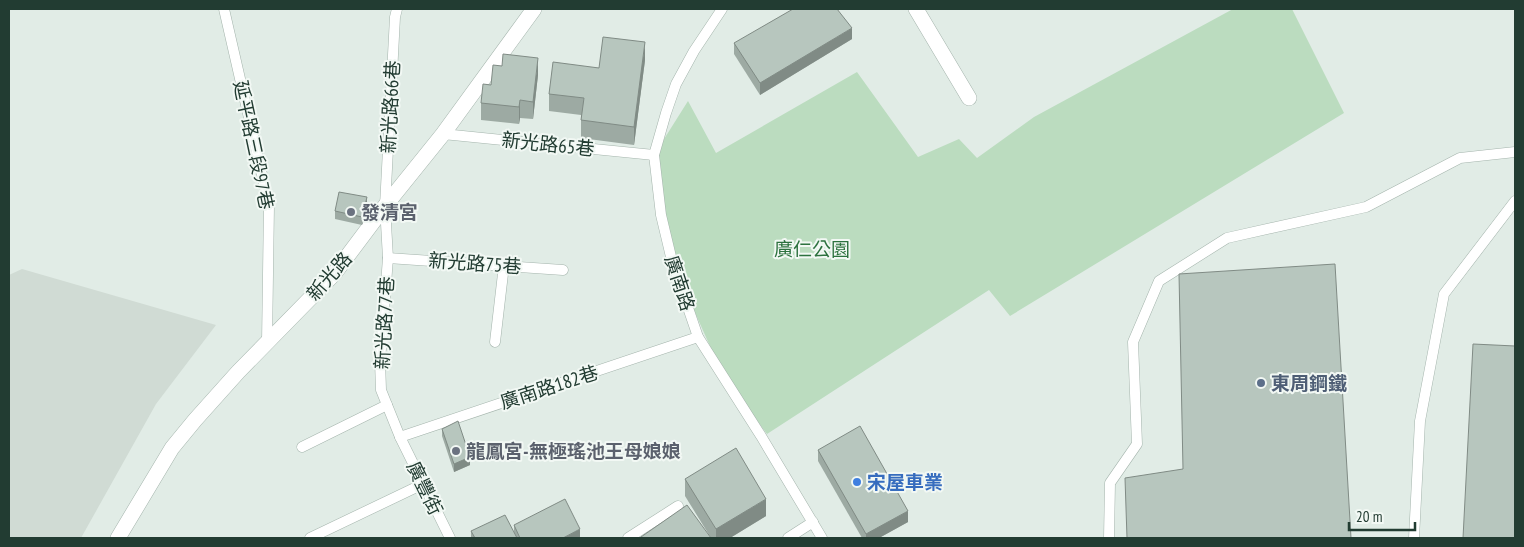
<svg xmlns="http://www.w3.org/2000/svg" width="1524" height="547" viewBox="0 0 1524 547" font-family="'PT Sans Narrow','Noto Sans TC',sans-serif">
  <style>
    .built { fill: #d0dbd4 }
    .green { fill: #bbdcbf }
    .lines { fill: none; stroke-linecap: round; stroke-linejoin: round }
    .lane-casing { stroke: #a4b4ac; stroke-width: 11 }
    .street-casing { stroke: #a4b4ac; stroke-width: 16 }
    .lane { stroke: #fff; stroke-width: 10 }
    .street { stroke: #fff; stroke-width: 15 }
    .wall { fill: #9daaa3 }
    .shaded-wall { fill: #808b85 }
    .building { fill: #b7c6be; stroke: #808b85 }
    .worship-dot { fill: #6b7280; stroke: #f2f8f4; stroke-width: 2 }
    .service-dot { fill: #5c6f8a; stroke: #f2f8f4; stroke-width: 2 }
    .shop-dot { fill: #3f7fe0; stroke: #f2f8f4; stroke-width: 2 }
    .labels { text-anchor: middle; stroke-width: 4; stroke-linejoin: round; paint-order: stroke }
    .street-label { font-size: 19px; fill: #223c32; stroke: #f2f8f4 }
    .worship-label { font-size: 19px; font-weight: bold; fill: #5b616d; stroke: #f2f8f4; text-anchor: start }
    .park-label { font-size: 19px; fill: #2d723f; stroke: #f2f8f4 }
    .service-label { font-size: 19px; font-weight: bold; fill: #4e5e75; stroke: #f2f8f4; text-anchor: start }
    .shop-label { font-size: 19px; font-weight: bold; fill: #366cbe; stroke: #f2f8f4; text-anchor: start }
  </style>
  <rect width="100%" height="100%" fill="#e1ece6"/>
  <polygon class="built" points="22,269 216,325 156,404 81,538 9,538 9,275"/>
  <polygon class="green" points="1233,9 1292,9 1344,113 1010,316 989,290 767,434 722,373 672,261 654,155 688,101 716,153 857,72 918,157 959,139 977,158 1034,117"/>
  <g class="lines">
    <defs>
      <g id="lane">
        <polyline points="224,9 269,205 267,343"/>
        <polyline points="397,9 395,17 385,206 388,258 380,361 381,390 400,437 450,538"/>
        <polyline points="722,9 694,51 676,84 666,113 654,155 661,215 672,261 698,337 761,436 822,538"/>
        <polyline points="443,134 654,155"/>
        <polyline points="388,258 563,270"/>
        <polyline points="495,342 504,265"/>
        <polyline points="400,437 698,337"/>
        <polyline points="302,447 387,405"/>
        <polyline points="310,538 423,484"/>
        <polyline points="628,538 678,506"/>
        <polyline points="788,538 813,522"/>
        <polyline points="1109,538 1110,483 1137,444 1133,342 1159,281 1227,238 1366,207 1460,158 1515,152"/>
        <polyline points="1414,538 1420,421 1444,294 1515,201"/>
      </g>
      <g id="street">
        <polyline points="916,9 969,98"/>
        <polyline points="118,538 172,448 195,420 238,372 334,274 385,206 443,134 534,9"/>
      </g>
    </defs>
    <use href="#lane" class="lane-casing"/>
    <use href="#street" class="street-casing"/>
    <use href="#lane" class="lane"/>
    <use href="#street" class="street"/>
  </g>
  <g class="wall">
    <polygon points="852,39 760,95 734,54 734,43"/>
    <polygon points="645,60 634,145 581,138 581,115 549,111 549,94"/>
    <polygon points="538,75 533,119 520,118 519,124 481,120 481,103 491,85"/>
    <polygon points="367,205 362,225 335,219 335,211"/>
    <polygon points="442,429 470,465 454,472 442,436"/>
    <polygon points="818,450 908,522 879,538 862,538 818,461"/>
    <polygon points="685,479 766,516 730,538 711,538 685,496"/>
    <polygon points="514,525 580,538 471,538 471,531 514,532"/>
  </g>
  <g class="shaded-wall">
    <polygon points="852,28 852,39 760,95 760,83"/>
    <polygon points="645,42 645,60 634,145 634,127"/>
    <polygon points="538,58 538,75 533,119 533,102"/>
    <polygon points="520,100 520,118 519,124 519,107"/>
    <polygon points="367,197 367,205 362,225 362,217"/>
    <polygon points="470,457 470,465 454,472 454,464"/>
    <polygon points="766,499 766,516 730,538 716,538 716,529"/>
    <polygon points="908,511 908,522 879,538 866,538 866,534"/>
    <polygon points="580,529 580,538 563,538"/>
  </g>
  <g class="building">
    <polygon points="793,9 837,9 852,28 760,83 734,43"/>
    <polygon points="603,37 645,42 634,127 581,120 584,98 549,94 553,62 599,68"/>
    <polygon points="503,54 538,58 533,102 520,100 519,107 481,103 483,84 491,85 493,65 502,66"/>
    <polygon points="339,192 367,197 362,217 335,211"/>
    <polygon points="1335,264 1351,538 1127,538 1125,478 1183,469 1179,274"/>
    <polygon points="1473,344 1515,346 1515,538 1463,538"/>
    <polygon points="458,421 470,457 454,464 442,429"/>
    <polygon points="860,426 908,511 866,534 818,450"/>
    <polygon points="736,448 766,499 716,529 685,479"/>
    <polygon points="565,499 580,529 563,538 520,538 514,525"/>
    <polygon points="687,505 711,538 642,538 641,537"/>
    <polygon points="505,515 517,538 475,538 471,531"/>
  </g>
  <g class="worship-dot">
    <circle cx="351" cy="212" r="5"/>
    <circle cx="456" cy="451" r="5"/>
  </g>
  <circle class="service-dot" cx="1261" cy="383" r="5"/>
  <circle class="shop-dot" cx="857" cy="482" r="5"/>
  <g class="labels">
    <g class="street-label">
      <text transform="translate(390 107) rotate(-87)" y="7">新光路66巷</text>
      <text transform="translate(548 144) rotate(6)" y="7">新光路65巷</text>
      <text transform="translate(254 145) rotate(78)" y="7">延平路三段97巷</text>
      <text transform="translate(475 263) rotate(4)" y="7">新光路75巷</text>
      <text transform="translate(329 276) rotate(-49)" y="7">新光路</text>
      <text transform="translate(680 283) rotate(72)" y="7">廣南路</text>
      <text transform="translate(384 323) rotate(-87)" y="7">新光路77巷</text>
      <text transform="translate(549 387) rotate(-18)" y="7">廣南路182巷</text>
      <text transform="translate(425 488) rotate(64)" y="7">廣豐街</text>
    </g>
    <g class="worship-label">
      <text x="361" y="219">發清宮</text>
      <text x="466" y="458">龍鳳宮-無極瑤池王母娘娘</text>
    </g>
    <g class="park-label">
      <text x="812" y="256">廣仁公園</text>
    </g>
    <g class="service-label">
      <text x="1271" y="390">東周鋼鐵</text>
    </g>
    <g class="shop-label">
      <text x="867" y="489">宋屋車業</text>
    </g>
  </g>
  <rect width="1524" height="547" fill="none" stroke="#223c32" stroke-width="20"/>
  <path d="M1349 522v8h66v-8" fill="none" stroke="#223c32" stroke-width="2.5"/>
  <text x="1356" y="522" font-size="15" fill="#223c32" stroke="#f2f8f4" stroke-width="4" paint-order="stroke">20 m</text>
</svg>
